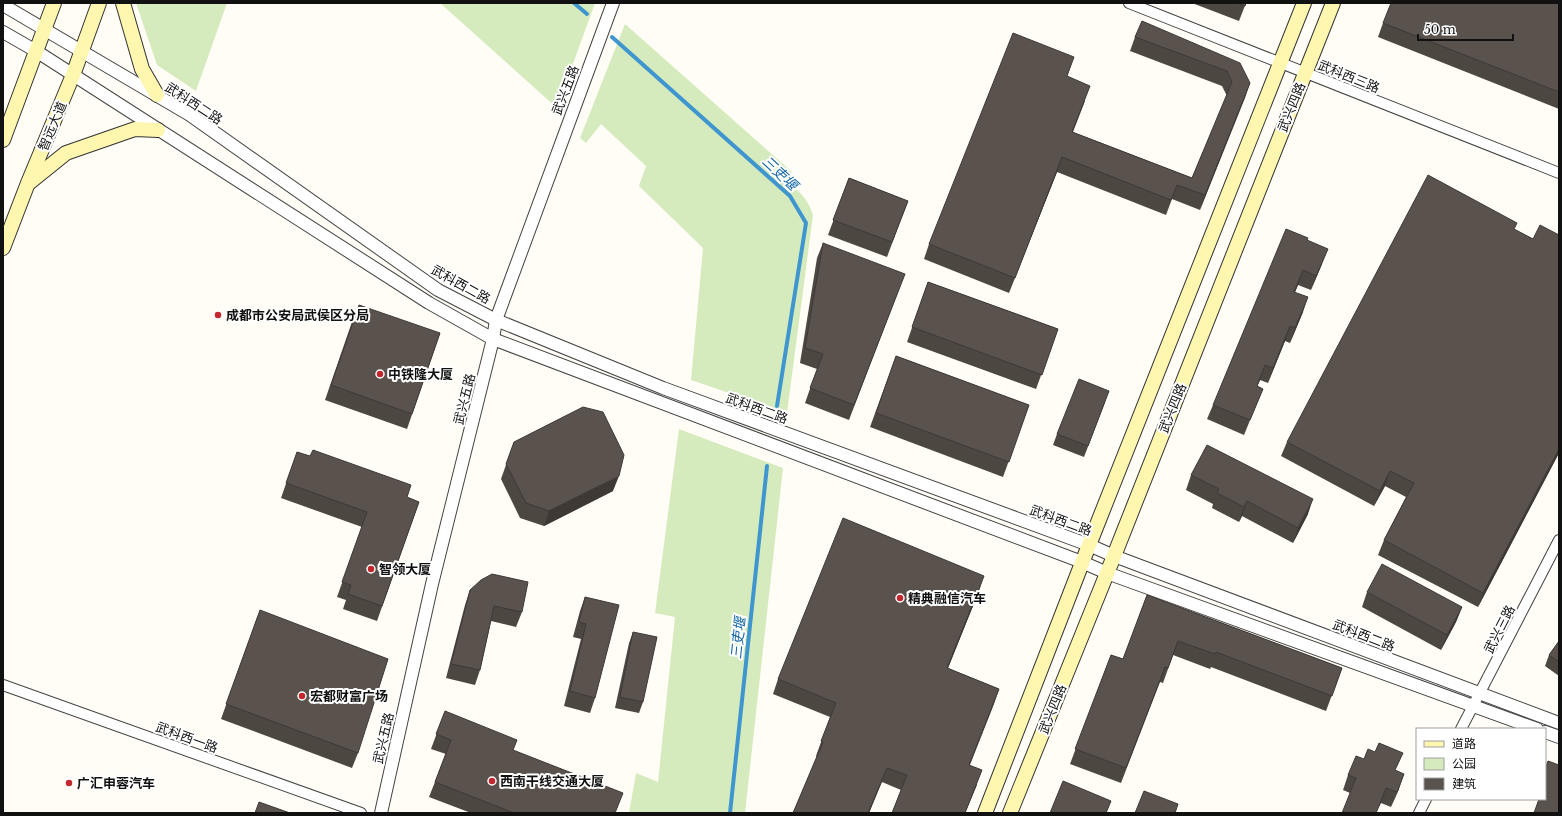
<svg xmlns="http://www.w3.org/2000/svg" width="1562" height="816" viewBox="0 0 1562 816" font-family="'Libre Baskerville','Noto Sans SC',serif">
  <style>
    .green { fill: #d5ebbd }
    .lines { fill: none; stroke-linecap: round; stroke-linejoin: round }
    .stream { stroke: #3f96cf; stroke-width: 4 }
    .minor-casing { stroke: #444; stroke-width: 12 }
    .tertiary-casing { stroke: #444; stroke-width: 14 }
    .secondary-casing { stroke: #333; stroke-width: 16 }
    .minor { stroke: #fff; stroke-width: 10 }
    .tertiary { stroke: #fff; stroke-width: 12 }
    .secondary { stroke: #fff6b0; stroke-width: 14 }
    .wall { fill: #4d4742 }
    .shaded-wall { fill: #3f3936 }
    .building { fill: #5a524d; stroke: #3f3936 }
    .poi-dot { fill: #c4262e; stroke: #fff; stroke-width: 1.5 }
    .labels { text-anchor: middle; stroke-width: 4; stroke-linejoin: round; paint-order: stroke }
    .street-label { font-size: 13px; fill: #111; stroke: #fff }
    .poi-label { font-size: 13px; font-weight: bold; fill: #111; stroke: #fff; text-anchor: start }
    .water-label { font-size: 14px; font-style: italic; fill: #1768a6; stroke: #fff }
  </style>
  <rect width="100%" height="100%" fill="#fffdf5"/>
  <g class="green">
    <polygon points="136,3 227,3 196,91 157,65"/>
    <polygon points="440,3 595,3 557,108"/>
    <path d="M625,24L792,172L788,183C801,193 808,199 813,215L787,413L691,380L703,248L639,186L646,166L601,124L586,143L580,138Z"/>
    <polygon points="679,429 783,468 745,813 629,813 636,773 658,782 675,617 655,613"/>
  </g>
  <g class="lines">
    <g class="stream">
      <polyline points="574,3 587,14"/>
      <polyline points="612,37 790,196 806,223 777,406"/>
      <polyline points="730,813 767,466"/>
    </g>
    <defs>
      <g id="minor">
        <polyline points="1129,3 1559,173"/>
        <polyline points="3,685 361,813"/>
        <polyline points="1461,729 1559,540"/>
        <polyline points="1419,813 1426,799"/>
      </g>
      <g id="tertiary">
        <polyline points="3,5 190,115 438,290 496,320 663,388 1089,545 1114,556 1559,723"/>
        <polyline points="3,32 36,51 429,303 493,339 1082,562 1107,573 1537,729"/>
        <polyline points="1545,732 1559,737"/>
        <polyline points="381,813 432,584 493,339 496,320 613,3"/>
      </g>
      <g id="secondary">
        <polyline points="123,3 142,69 157,95"/>
        <polyline points="3,140 54,3"/>
        <polyline points="30,182 66,153 135,129 158,130"/>
        <polyline points="3,248 28,183 73,75 99,3"/>
        <polyline points="985,813 1089,545 1304,3"/>
        <polyline points="1010,813 1114,556 1333,3"/>
      </g>
    </defs>
    <use href="#minor" class="minor-casing"/>
    <use href="#tertiary" class="tertiary-casing"/>
    <use href="#secondary" class="secondary-casing"/>
    <use href="#minor" class="minor"/>
    <use href="#tertiary" class="tertiary"/>
    <use href="#secondary" class="secondary"/>
  </g>
  <g class="wall">
    <polygon points="1192,3 1246,3 1239,21"/>
    <polygon points="1559,3 1559,109 1378,37 1383,23"/>
    <polygon points="1142,21 1250,83 1200,210 1172,199 1166,215 1057,172 1009,293 924,259 929,244 1067,77 1085,101 1073,132 1192,178 1227,96 1222,86 1130,51 1135,37"/>
    <polygon points="849,178 908,201 887,257 828,235"/>
    <polygon points="1515,230 1533,239 1559,235 1559,453 1478,607 1378,555 1384,540 1406,497 1385,486 1374,506 1281,456 1287,442"/>
    <polygon points="1307,240 1322,264 1311,290 1298,285 1295,292 1303,312 1290,343 1285,341 1268,383 1260,380 1257,386 1263,389 1257,403 1244,435 1207,419 1213,405"/>
    <polygon points="823,243 899,289 849,420 805,403 817,369 800,363 817,258"/>
    <polygon points="928,282 1058,329 1036,389 907,342"/>
    <polygon points="353,319 440,333 407,429 325,400"/>
    <polygon points="896,356 1029,405 1003,477 870,427"/>
    <polygon points="1105,402 1084,457 1053,445 1057,434"/>
    <polygon points="514,442 613,491 544,526 520,518 501,479"/>
    <polygon points="297,452 419,502 377,621 343,609 346,600 337,597 362,527 281,498"/>
    <polygon points="1191,475 1308,514 1293,543 1242,516 1239,522 1212,508 1213,504 1186,490"/>
    <polygon points="470,590 522,612 516,627 491,621 480,670 475,685 446,678 465,605"/>
    <polygon points="979,591 948,668 999,689 969,765 977,785 965,813 892,813 901,790 882,782 869,813 793,813 817,757 816,756 830,717 773,694 778,679"/>
    <polygon points="1367,592 1462,607 1456,622 1441,650 1362,607"/>
    <polygon points="1147,595 1342,668 1326,711 1211,667 1210,669 1173,655 1163,683 1160,682 1121,783 1070,764 1111,655 1123,659"/>
    <polygon points="585,597 595,698 590,713 564,706 581,639 573,637 580,611"/>
    <polygon points="260,610 358,753 352,768 221,719"/>
    <polygon points="633,632 643,702 639,713 615,708 629,643"/>
    <polygon points="1559,639 1559,676 1545,666 1549,655 1558,643"/>
    <polygon points="445,711 513,751 616,813 471,813 429,797 446,754 431,749"/>
    <polygon points="1364,759 1396,771 1399,789 1391,807 1381,803 1350,793 1343,790 1348,775"/>
  </g>
  <g class="shaded-wall">
    <polygon points="1250,83 1245,98 1200,210 1205,195"/>
    <polygon points="1062,157 1057,172 1009,293 1015,278"/>
    <polygon points="1328,249 1322,264 1311,290 1316,276"/>
    <polygon points="1303,270 1298,285 1289,306 1294,292"/>
    <polygon points="1308,297 1303,312 1290,343 1295,328"/>
    <polygon points="1290,326 1285,341 1268,383 1273,368"/>
    <polygon points="1265,365 1260,380 1251,401 1257,386"/>
    <polygon points="1559,449 1559,453 1478,607 1483,593"/>
    <polygon points="1390,471 1385,486 1374,506 1380,491"/>
    <polygon points="619,476 613,491 544,526 549,511"/>
    <polygon points="1313,499 1308,514 1293,543 1298,528"/>
    <polygon points="1247,501 1242,516 1239,522 1244,507"/>
    <polygon points="984,576 979,591 942,683 947,668"/>
    <polygon points="1462,607 1456,622 1441,650 1447,635"/>
    <polygon points="999,689 994,704 964,780 969,765"/>
    <polygon points="887,768 869,813 868,813"/>
    <polygon points="1404,774 1399,789 1391,807 1397,792"/>
    <polygon points="1386,788 1381,803 1376,813"/>
  </g>
  <g class="building">
    <polygon points="1236,3 1246,3 1245,6"/>
    <polygon points="1391,3 1559,3 1559,92 1383,23"/>
    <polygon points="1142,21 1240,63 1250,83 1205,195 1177,185 1171,200 1062,157 1015,278 929,244 1013,33 1074,57 1067,76 1090,86 1072,132 1192,178 1232,82 1227,71 1135,37"/>
    <polygon points="1428,175 1517,223 1514,229 1533,239 1540,225 1559,235 1559,449 1483,593 1384,540 1414,483 1390,471 1380,491 1287,442"/>
    <polygon points="849,178 908,201 892,242 833,220"/>
    <polygon points="1286,229 1308,238 1307,240 1328,249 1316,276 1303,270 1294,292 1308,297 1295,328 1290,326 1273,368 1265,365 1257,386 1263,389 1250,420 1213,405"/>
    <polygon points="823,243 905,274 854,405 810,388 823,354 805,348"/>
    <polygon points="928,282 1058,329 1042,375 912,327"/>
    <polygon points="359,305 440,333 412,414 331,385"/>
    <polygon points="896,356 1029,405 1009,462 876,413"/>
    <polygon points="1079,379 1109,391 1088,446 1057,434"/>
    <polygon points="583,407 603,412 624,455 619,476 549,511 526,503 506,464 514,442"/>
    <polygon points="1207,445 1313,499 1298,528 1247,501 1244,507 1217,493 1219,489 1191,475"/>
    <polygon points="313,450 411,485 407,497 419,502 382,606 348,594 351,585 342,582 367,512 286,483 297,452 310,456"/>
    <polygon points="843,518 984,576 947,668 999,689 969,765 982,770 965,813 892,813 907,775 887,768 868,813 793,813 823,742 821,741 836,703 778,679"/>
    <polygon points="1382,564 1462,607 1447,635 1367,592"/>
    <polygon points="492,574 528,582 522,612 494,606 480,670 451,664 470,590 481,580"/>
    <polygon points="1147,595 1342,668 1332,696 1216,652 1215,654 1178,641 1168,668 1165,667 1126,768 1075,749 1111,655 1123,659"/>
    <polygon points="585,597 619,605 595,698 570,691 586,624 579,622"/>
    <polygon points="260,610 388,659 358,753 226,704"/>
    <polygon points="633,632 657,637 643,702 620,697"/>
    <polygon points="1559,641 1559,662 1549,655"/>
    <polygon points="445,711 517,740 513,750 623,793 615,813 514,813 435,782 451,740 436,734"/>
    <polygon points="1379,743 1403,753 1395,770 1404,774 1397,792 1386,788 1376,813 1342,813 1356,778 1348,775 1356,756 1364,759 1368,749 1375,752"/>
    <polygon points="1548,761 1559,765 1559,813 1534,813 1539,799 1545,799 1545,769"/>
    <polygon points="1063,781 1111,801 1106,813 1050,813"/>
    <polygon points="1144,791 1178,804 1175,813 1135,813"/>
    <polygon points="259,802 290,813 255,813"/>
  </g>
  <g class="poi-dot">
    <circle cx="218" cy="315" r="4"/>
    <circle cx="380" cy="374" r="4"/>
    <circle cx="371" cy="569" r="4"/>
    <circle cx="900" cy="598" r="4"/>
    <circle cx="302" cy="696" r="4"/>
    <circle cx="492" cy="781" r="4"/>
    <circle cx="69" cy="783" r="4"/>
  </g>
  <g class="labels">
    <g class="street-label">
      <text transform="translate(1349 76) rotate(22)" y="5">武科西三路</text>
      <text transform="translate(565 90) rotate(-69)" y="5">武兴五路</text>
      <text transform="translate(194 103) rotate(33)" y="5">武科西二路</text>
      <text transform="translate(1291 107) rotate(-68)" y="5">武兴四路</text>
      <text transform="translate(52 126) rotate(-67)" y="5">智远大道</text>
      <text transform="translate(461 284) rotate(29)" y="5">武科西二路</text>
      <text transform="translate(464 399) rotate(-76)" y="5">武兴五路</text>
      <text transform="translate(757 408) rotate(20)" y="5">武科西二路</text>
      <text transform="translate(1172 408) rotate(-68)" y="5">武兴四路</text>
      <text transform="translate(1061 520) rotate(20)" y="5">武科西二路</text>
      <text transform="translate(1499 629) rotate(-63)" y="5">武兴三路</text>
      <text transform="translate(1364 635) rotate(21)" y="5">武科西二路</text>
      <text transform="translate(1052 709) rotate(-68)" y="5">武兴四路</text>
      <text transform="translate(187 737) rotate(20)" y="5">武科西一路</text>
      <text transform="translate(383 738) rotate(-77)" y="5">武兴五路</text>
    </g>
    <g class="poi-label">
      <text x="226" y="320">成都市公安局武侯区分局</text>
      <text x="388" y="379">中铁隆大厦</text>
      <text x="379" y="574">智领大厦</text>
      <text x="908" y="603">精典融信汽车</text>
      <text x="310" y="701">宏都财富广场</text>
      <text x="500" y="786">西南干线交通大厦</text>
      <text x="77" y="788">广汇申蓉汽车</text>
    </g>
    <g class="water-label">
      <text transform="translate(780 173) rotate(43)" y="5">三吏堰</text>
      <text transform="translate(738 638) rotate(-84)" y="5">三吏堰</text>
    </g>
  </g>
  <rect width="1562" height="816" fill="none" stroke="#111111" stroke-width="8"/>
  <rect x="1416" y="728" width="130" height="72" fill="#ffffff" stroke="#a0a0a0"/>
  <rect x="1424" y="741" width="20" height="6" fill="#fff6b0" stroke="#a0a0a0"/>
  <text x="1452" y="748" font-size="12" fill="#111111">道路</text>
  <rect x="1424" y="758" width="20" height="12" fill="#d5ebbd" stroke="#a0a0a0"/>
  <text x="1452" y="768" font-size="12" fill="#111111">公园</text>
  <rect x="1424" y="778" width="20" height="12" fill="#5a524d" stroke="#a0a0a0"/>
  <text x="1452" y="788" font-size="12" fill="#111111">建筑</text>
  <path d="M1418 34v6h95v-6" fill="none" stroke="#111111" stroke-width="2"/>
  <text x="1424" y="34" font-size="12" fill="#111111" stroke="#ffffff" stroke-width="3" paint-order="stroke">50 m</text>
</svg>
